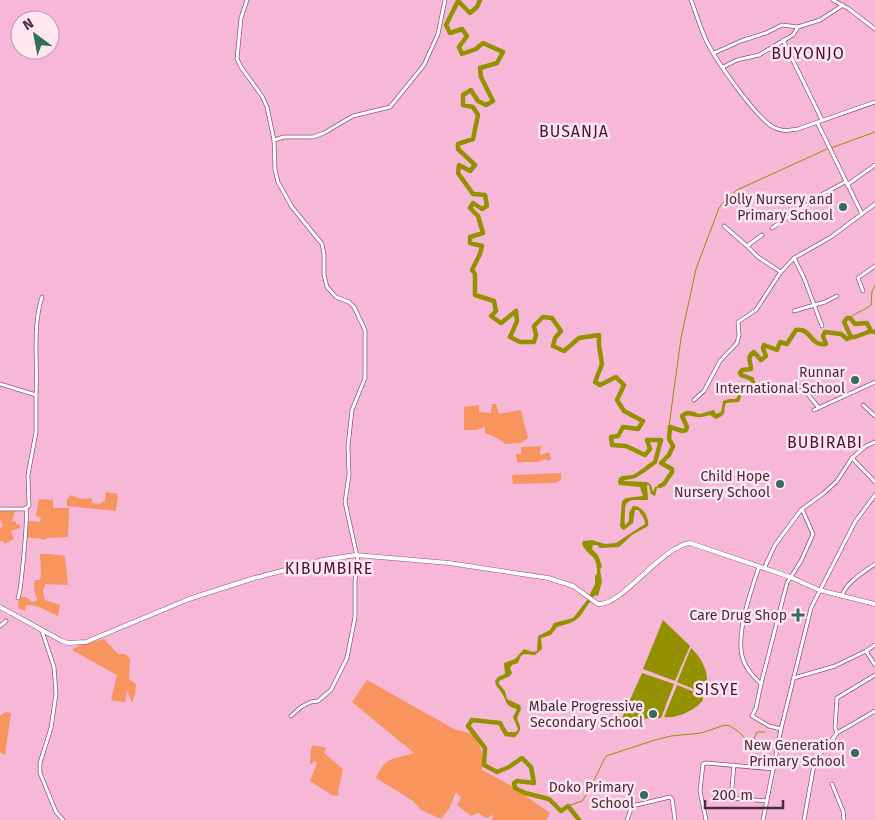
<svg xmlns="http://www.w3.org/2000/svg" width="875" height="820" viewBox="0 0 875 820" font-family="'Fira Sans',sans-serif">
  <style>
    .green { fill: #f8955f }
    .water { fill: #949100 }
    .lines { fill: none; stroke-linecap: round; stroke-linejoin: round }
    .stream { stroke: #949100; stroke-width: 1 }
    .river { stroke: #949100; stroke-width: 4.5 }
    .minor-casing { stroke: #985378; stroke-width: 4.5 }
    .tertiary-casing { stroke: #985378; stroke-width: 5 }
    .minor { stroke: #fff; stroke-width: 3 }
    .tertiary { stroke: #fff; stroke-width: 4 }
    .poi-dot { fill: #326e59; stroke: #ffe6f1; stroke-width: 2 }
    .labels { text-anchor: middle; stroke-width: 5; stroke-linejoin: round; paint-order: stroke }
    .poi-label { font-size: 14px; fill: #4a2c3b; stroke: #ffe6f1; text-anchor: end }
    .quarter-label { font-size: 16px; letter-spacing: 1px; fill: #4f1136; stroke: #ffe6f1 }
  </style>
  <rect width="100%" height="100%" fill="#f6b8d6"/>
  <g class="green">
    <path d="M492,404H496L499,414L521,410L528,438L521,443L505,444C501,439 491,435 485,433V427L476,430H464V407L479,405V412L491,413Z"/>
    <polygon points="541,446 540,455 549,452 551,459 548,461 545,459 538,462 517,462 516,454 521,454 521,447"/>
    <polygon points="561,473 561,480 555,483 513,484 512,475"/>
    <polygon points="106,492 118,494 116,511 67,506 67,499 71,495 81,499 92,498 92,503 99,504 105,501"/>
    <path d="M39,499L53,500V508H69L68,537L47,538L44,540C38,537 32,539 25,537L29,521L40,522L41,518L36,516Z"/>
    <polygon points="0,509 10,509 15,511 12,521 16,522 16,525 19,524 20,528 11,531 14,539 5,544 3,541 0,541 0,528 3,526 0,519"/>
    <path d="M40,554H50L65,556L68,585L45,584L43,591L45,600L60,605L58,616C48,611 36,604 26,605L25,611L18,608L19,599L20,597H26L32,602L36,601L37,599C35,594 33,586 35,580H39L41,577Z"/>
    <polygon points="104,639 118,654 125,654 130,659 129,679 136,684 135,694 132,703 127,691 125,702 111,700 117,675 72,650 78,646"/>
    <path d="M367,680L454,729L473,734C482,749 483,752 482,770L510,785L550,813L546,820H491L493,818V815L486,818L478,813L471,816L457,805L461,798L456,792L449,809L441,819L421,810L413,801L376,778C386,755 393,760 414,753L352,702Z"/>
    <polygon points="5,712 11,713 5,755 0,752 0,716"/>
    <polygon points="313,745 326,748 324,753 343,769 338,791 339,795 333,796 310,781 317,763 314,761 312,764 310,763 311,748"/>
  </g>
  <g class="water">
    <path d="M742,387L746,391L743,392L739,402L726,403C722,413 729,413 716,419L710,415C703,417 695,419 690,414V412L700,414L714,410L716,414L721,412L723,401L729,399H736Z"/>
    <path d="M651,463L653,466C647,471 641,475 635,478C630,480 627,479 623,481L647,482L651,485L653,492L655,487L664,484L657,488L655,496L651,494L649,485H647L648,500C635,501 624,496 625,513C625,517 624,521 625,525L629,521V513L633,506C642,505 650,518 648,526L632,535L619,547L600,548L597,545H593L592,549L598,555L602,566L600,570L602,581L598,596L595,595L592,598L589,596L595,584V576L597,574C598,553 589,559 582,544L583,541L592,540L605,544L616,543L645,524C645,519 641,514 638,510H635L633,523L624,530L622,529L620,526L622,501L626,498L643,496L640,487L619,485L618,482L619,478L622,476L633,475Z"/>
    <path d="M588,599L591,601C585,607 581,618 574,621C569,624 562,625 557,627L551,635L541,638L542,649L535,655L524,654L521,656L518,663L512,665L510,668L512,673L510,676L499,681V684L505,691L507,699L520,705L521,709L517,718C519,725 523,728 517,735H508V733L516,732L518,729L513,717L517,709C504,706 508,702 501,692C498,687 496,687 495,681L498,677L505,674L504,663L515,659L524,649L533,652L537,651L538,636L550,630L554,623L573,618Z"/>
    <polygon points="663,620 690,646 675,681 643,669"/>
    <path d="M691,648C699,655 708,669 707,681C707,684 704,689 703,693L677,682Z"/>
    <polygon points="642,673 674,684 661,718 621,720"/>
    <path d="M677,685L702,695L703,700C696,710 676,719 664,717Z"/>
  </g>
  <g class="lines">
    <g class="stream">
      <polyline points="831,148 875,132"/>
      <path d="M850,318C858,311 864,311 871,305L872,291L875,286"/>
      <polyline points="670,427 669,426 681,338 696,269 719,208 725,200 737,190 827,149"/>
      <polyline points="568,806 582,801 587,794 606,756 655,740 671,736 701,733 725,725 730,726 739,732 747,740 754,739 757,732 765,732"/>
    </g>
    <g class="river">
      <polyline points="480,0 477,7 470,13 458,1 446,25 450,33 462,29 467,36 459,47 462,54 476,49 483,43 503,52 497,63 480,68 481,77 493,101 486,105 478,101 471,90 463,95 463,105 473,107 478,115 473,139 458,144 458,149 475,165 470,171 459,165 458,173 473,194 485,195 487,206 482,209 473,203 470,208 478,216 483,233 470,237 470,243 482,246 480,254 472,270 475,274 475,295 494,301 496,311 491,316 501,323 516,311 517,321 510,337 520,342 534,342 536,335 534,326 543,317 552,318 561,331 555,338 553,346 564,351 579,338 599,335 599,345 602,364 595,382 600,385 616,377 624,385 617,400 624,411 643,421 638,429 623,427 618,436 611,437 612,445 626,446 645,455 650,449 647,440 661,440 655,462 648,467"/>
      <polyline points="851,337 855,337 871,331"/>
      <path d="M740,390L752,389L754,387L752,379L741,375L740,373L742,370L751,369C751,362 746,357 754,352L761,360L766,356L763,348L764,345L777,350L780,342L787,344L796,330C811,327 810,347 826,344L823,336L825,332L841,334L847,339L851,337L844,322L847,318H850L855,324L867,323L871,331L875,332"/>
      <polyline points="660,486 664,484 672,472 672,469 661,463 669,455 673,446 669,439 670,427 682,431 686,430 687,427 682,416 687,413 694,414"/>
      <polyline points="514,735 506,734 500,723 472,720 468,726 485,748 484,765 497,772 509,767 522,758 531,767 534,783 517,781 514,783 515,788 525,793 549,799 561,811 568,806 579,820"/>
    </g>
    <defs>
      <g id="minor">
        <polyline points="247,0 241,18 237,59 241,67 262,96 267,107 274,140 275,170 278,182 292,207 322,244 324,254 324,275 327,287 336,297 349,302 354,307 365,330 365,378 352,410 348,446 349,475 345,502 358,561 355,581 355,617 347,658 331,690 318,701 311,702 301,707 291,716"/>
        <path d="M691,0C696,13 700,27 706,40C715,59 757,120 775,128C783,132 790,130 798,129L875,102"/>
        <polyline points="833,0 849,9 875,29"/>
        <polyline points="783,40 822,120"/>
        <polyline points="714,53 741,41 766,33 782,25 798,27"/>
        <polyline points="723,67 737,60 759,55 793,35 798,27 820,20 843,5"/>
        <polyline points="817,122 862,214"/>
        <polyline points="274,140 284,137 313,137 324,133 353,116 390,107 424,65 438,34 445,0"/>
        <polyline points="847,185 875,165"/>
        <polyline points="724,226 747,246 762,235"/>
        <polyline points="772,228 823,194 845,182"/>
        <polyline points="747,246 758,257 781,272"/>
        <polyline points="794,258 804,278 822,326"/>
        <polyline points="863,291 858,278 875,266"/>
        <polyline points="794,311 825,302 837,296"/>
        <polyline points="0,384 36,395 36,432 28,475 29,506 24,509 0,509"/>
        <polyline points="799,386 803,388 819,408"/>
        <path d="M36,395C38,363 32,328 42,297"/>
        <polyline points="694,400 704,391 720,361 737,343 739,335 738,322 756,310 780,273 794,258 831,237 875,204"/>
        <polyline points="863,405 875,416"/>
        <polyline points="814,410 875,382"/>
        <polyline points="875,442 866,446 852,458 875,482"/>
        <path d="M759,567C751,590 735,636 743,659C746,669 754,677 761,684L756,708L752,716L769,726L781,729"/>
        <polyline points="765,569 766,564 775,545 801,510 824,493 837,481 852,458"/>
        <path d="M842,596C846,582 864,572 875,564"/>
        <path d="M18,598C21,592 28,517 26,508"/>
        <polyline points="0,626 6,621"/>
        <polyline points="42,631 54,667 56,694 51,728 40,763 40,773 56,812 63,820"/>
        <polyline points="875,645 866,651 875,665"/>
        <polyline points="794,678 835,666 866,651"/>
        <polyline points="761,684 787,583 801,561 813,534 802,509"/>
        <polyline points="837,733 835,728 837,698 875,675"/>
        <polyline points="734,765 731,798 767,801"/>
        <polyline points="832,784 843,811 844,820"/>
        <polyline points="627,820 632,806 670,797 672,799 675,820"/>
        <polyline points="706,820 700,791 703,764 706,763 774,769"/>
        <polyline points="763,820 781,729 811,608 855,522 875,495"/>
        <polyline points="804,820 815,759 829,744 837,733 875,711"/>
      </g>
      <path id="tertiary" d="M0,607L62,641L68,643L86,642L189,599L251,579L323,560L356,555L449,563L548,578L573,586L598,604C621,607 662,546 690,543L790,577L819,590L875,604"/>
    </defs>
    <use href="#minor" class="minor-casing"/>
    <use href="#tertiary" class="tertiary-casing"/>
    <use href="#minor" class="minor"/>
    <use href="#tertiary" class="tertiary"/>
  </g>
  <g class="poi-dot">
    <circle cx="843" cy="207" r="5"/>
    <circle cx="855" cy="380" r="5"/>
    <circle cx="780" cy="484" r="5"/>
    <path d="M795.5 607.5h5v5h5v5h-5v5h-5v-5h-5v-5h5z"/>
    <circle cx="653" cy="714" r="5"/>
    <circle cx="855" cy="753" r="5"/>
    <circle cx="644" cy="795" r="5"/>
  </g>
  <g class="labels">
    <g class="poi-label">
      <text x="833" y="204">Jolly Nursery and<tspan x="833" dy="16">Primary School</tspan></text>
      <text x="845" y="377">Runnar<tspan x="845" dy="16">International School</tspan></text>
      <text x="770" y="481">Child Hope<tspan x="770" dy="16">Nursery School</tspan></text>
      <text x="787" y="620">Care Drug Shop</text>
      <text x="643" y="711">Mbale Progressive<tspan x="643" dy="16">Secondary School</tspan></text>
      <text x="845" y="750">New Generation<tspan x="845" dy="16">Primary School</tspan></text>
      <text x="634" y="792">Doko Primary<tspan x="634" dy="16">School</tspan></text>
    </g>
    <g class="quarter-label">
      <text x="808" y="59">BUYONJO</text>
      <text x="574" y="137">BUSANJA</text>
      <text x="825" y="448">BUBIRABI</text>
      <text x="329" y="574">KIBUMBIRE</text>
      <text x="717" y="695">SISYE</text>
    </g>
  </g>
  <g transform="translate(35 35) rotate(328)"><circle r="24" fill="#ffe6f1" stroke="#b79ca8"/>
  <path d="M0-4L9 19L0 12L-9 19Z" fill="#326e59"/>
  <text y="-8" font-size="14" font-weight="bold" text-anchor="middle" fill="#4a2c3b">N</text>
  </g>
  <path d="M705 800v8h78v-8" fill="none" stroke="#4a2c3b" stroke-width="2.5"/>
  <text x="712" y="800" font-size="15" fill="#4a2c3b" stroke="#ffe6f1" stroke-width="4" paint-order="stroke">200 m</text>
</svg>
